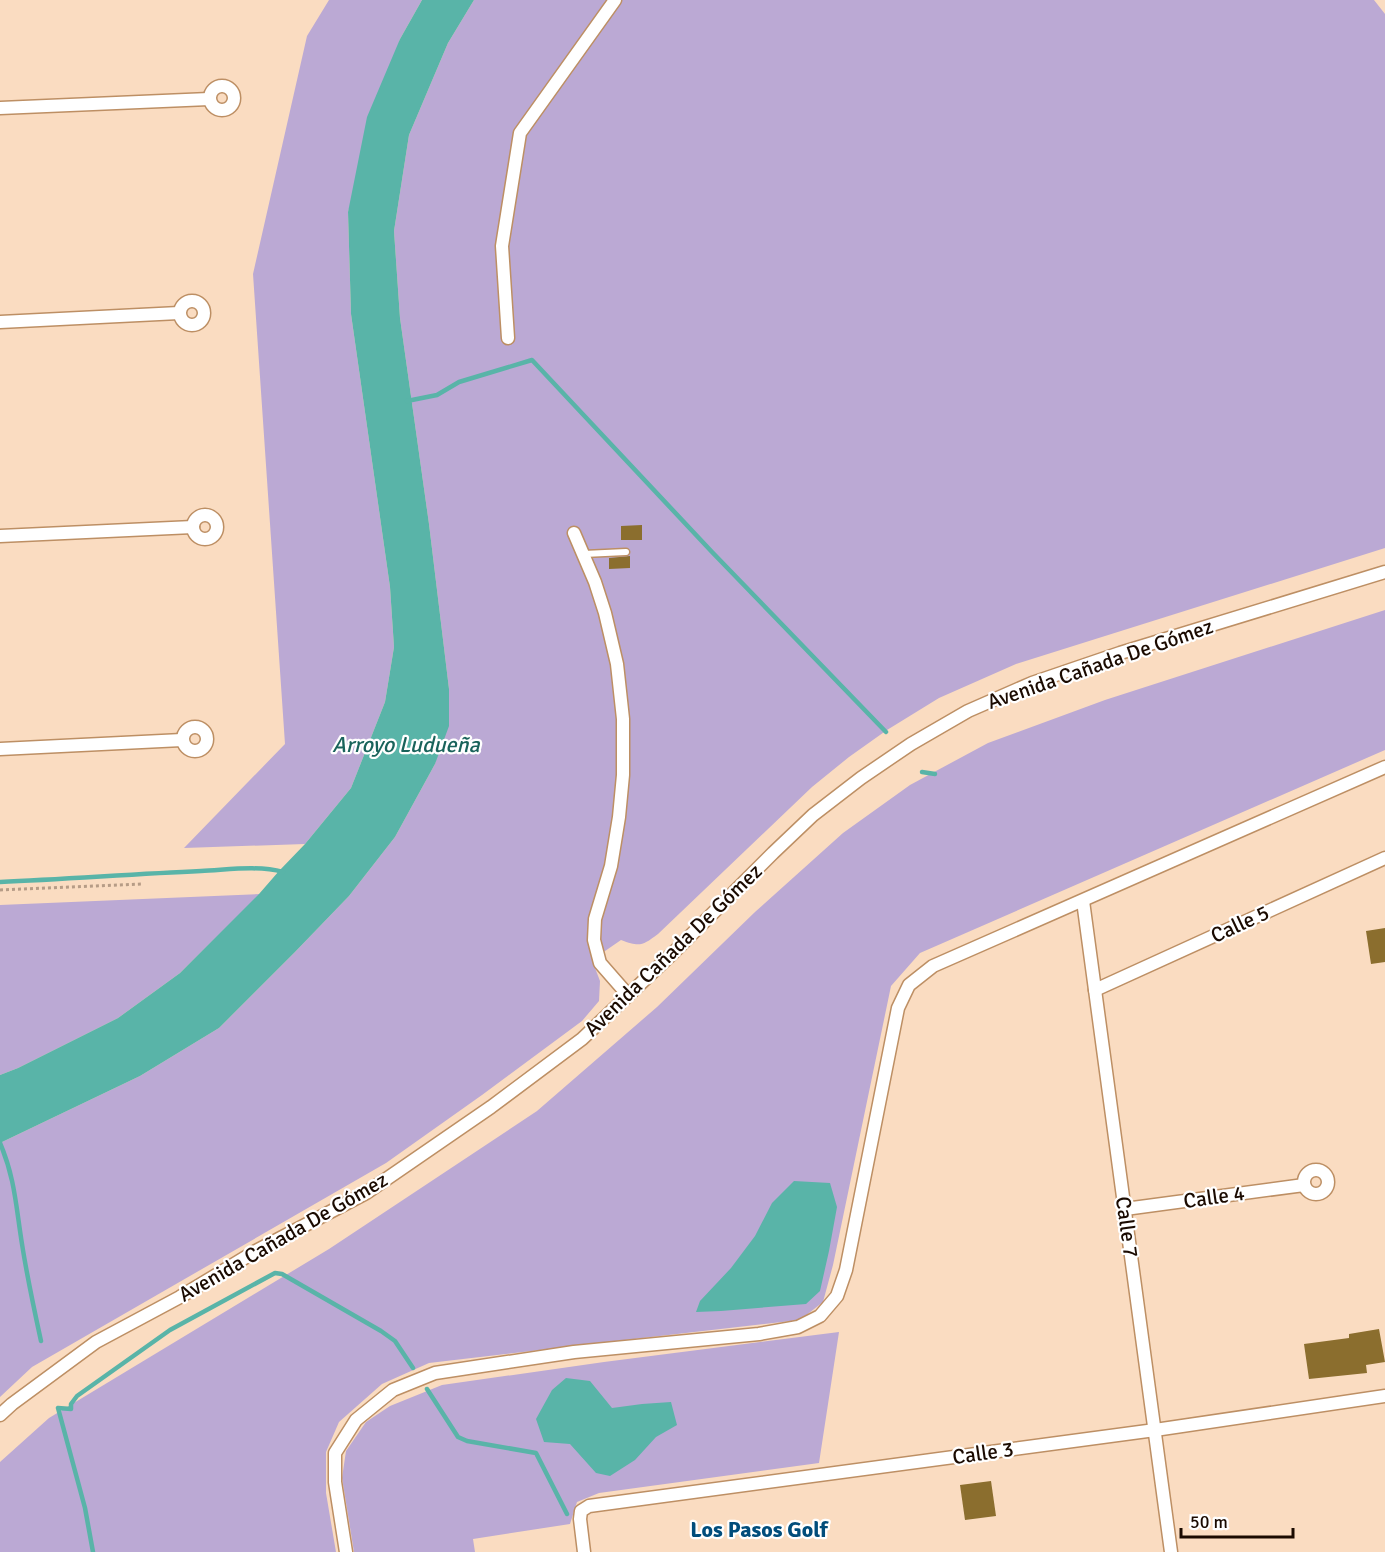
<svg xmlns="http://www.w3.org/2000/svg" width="1385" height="1552" viewBox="0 0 1385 1552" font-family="Signika,sans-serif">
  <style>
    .green { fill: #bba9d4 }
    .water { fill: #59b4a8 }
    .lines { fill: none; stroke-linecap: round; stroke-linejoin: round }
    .stream { stroke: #59b4a8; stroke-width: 4.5 }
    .building { fill: #8b6e2e }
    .lane-casing { stroke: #bd8f64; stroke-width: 9 }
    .street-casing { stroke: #bd8f64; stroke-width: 15 }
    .path { stroke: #b69c86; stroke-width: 3; stroke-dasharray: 3 3; stroke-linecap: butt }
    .lane { stroke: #fff; stroke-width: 6 }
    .street { stroke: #fff; stroke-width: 12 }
    .labels { text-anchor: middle; stroke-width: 4.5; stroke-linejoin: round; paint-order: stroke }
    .street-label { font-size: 21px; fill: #1a0a00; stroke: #fff }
    .water-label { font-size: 22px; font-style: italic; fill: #19635b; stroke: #fff }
    .neighbourhood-label { font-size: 22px; font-weight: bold; fill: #014d7b; stroke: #fff }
  </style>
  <rect width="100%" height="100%" fill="#fadcc1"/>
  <g class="green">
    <polygon points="329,0 422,0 400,39 348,212 351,314 390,587 394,647 385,702 351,788 305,844 184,848 285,744 253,274 307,36"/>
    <path d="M474,0H1374L1385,14V548L1016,664L939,698L887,730L849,757L812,787L658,934C642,946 640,947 621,940L592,960L600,981L599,1001L582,1021L482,1095L386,1163L32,1367L0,1397V1143L140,1076L219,1028L295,952L349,896L395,837L435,764L449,689L429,524L400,318L394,231L409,135L448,43Z"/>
    <polygon points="1385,610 1385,750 920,953 891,986 833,1265 823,1302 800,1320 651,1337 429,1363 382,1384 339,1422 326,1452 326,1493 336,1552 0,1552 0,1462 49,1418 329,1249 537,1111 657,1007 755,912 843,833 910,785 988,743 1105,700"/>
    <polygon points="260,894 180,973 118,1018 18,1068 0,1075 0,905"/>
    <polygon points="839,1332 819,1463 599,1493 577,1502 570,1524 473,1539 475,1552 354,1552 342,1478 346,1451 366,1422 390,1406 442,1385 604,1362"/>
  </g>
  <g class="water">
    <polygon points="422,0 474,0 448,43 409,135 394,231 400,318 429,524 449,689 449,726 435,764 395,837 349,896 295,952 219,1028 140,1076 0,1143 0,1075 18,1068 118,1018 180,973 259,894 279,871 305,844 351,788 385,702 394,647 390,587 351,314 348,212 367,117 400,39"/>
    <polygon points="794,1181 830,1183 837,1207 829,1251 820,1291 806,1304 721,1311 696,1312 700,1301 731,1268 755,1236 772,1203"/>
    <polygon points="566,1378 590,1381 612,1408 642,1404 671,1402 677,1425 656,1437 635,1460 610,1476 596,1473 570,1444 544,1442 536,1419 552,1390"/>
  </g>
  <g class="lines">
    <g class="stream">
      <polyline points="407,401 437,395 459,382 532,360 712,552 886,732"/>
      <polyline points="922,772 935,774"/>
      <path d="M0,882C67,879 134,874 201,871C227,870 257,865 283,872"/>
      <path d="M0,1143C15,1178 16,1207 22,1244C27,1276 34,1309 41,1341"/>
      <polyline points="427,1389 458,1437 467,1441 536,1453 567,1514"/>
      <polyline points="93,1552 85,1508 58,1408 71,1409 71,1404 77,1396 170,1330 275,1273 282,1274 381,1331 395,1341 413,1368"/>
    </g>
  </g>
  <g class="building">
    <polygon points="642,525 642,540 621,540 621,526"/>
    <polygon points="630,556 630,568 609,569 609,558"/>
    <polygon points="1385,928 1385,962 1371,964 1366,931"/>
    <polygon points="1379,1329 1385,1362 1366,1365 1367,1373 1309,1379 1304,1344 1349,1338 1349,1334"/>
    <polygon points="991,1481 996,1516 965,1520 960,1485"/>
  </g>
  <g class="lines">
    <defs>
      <polyline id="lane" points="584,554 626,552"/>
      <g id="street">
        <circle cx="222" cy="98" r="12"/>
        <polyline points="0,108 209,99"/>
        <circle cx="192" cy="313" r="12"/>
        <polyline points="0,322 179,313"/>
        <polyline points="508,338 502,246 520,133 615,0"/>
        <circle cx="205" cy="527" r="12"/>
        <polyline points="574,533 595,582 605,613 617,664 623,719 623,775 619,817 611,866 595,919 594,940 600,963 628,995"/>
        <polyline points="0,536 193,527"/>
        <circle cx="195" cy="739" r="12"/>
        <polyline points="0,749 182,740"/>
        <polyline points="1083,901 1171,1552"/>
        <polyline points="1095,990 1385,858"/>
        <circle cx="1316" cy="1182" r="12"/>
        <polyline points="1125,1209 1304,1185"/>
        <polyline points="0,1415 12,1404 96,1342 180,1297 256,1251 366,1193 491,1107 582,1039 674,952 773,853 813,815 861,778 911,744 968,711 1032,683 1120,653 1385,572"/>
        <polyline points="346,1552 335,1482 335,1453 356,1420 393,1390 435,1373 574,1352 759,1334 798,1327 820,1316 837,1296 846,1270 898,1008 909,985 933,966 1385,767"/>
        <polyline points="584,1552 580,1519 581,1511 589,1506 1155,1430 1385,1396"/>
      </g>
    </defs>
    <use href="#lane" class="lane-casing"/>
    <use href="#street" class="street-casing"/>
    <polyline class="path" points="0,890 141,884"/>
    <use href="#lane" class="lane"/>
    <use href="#street" class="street"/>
  </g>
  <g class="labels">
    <g class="street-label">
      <text transform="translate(1100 664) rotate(-19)" y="7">Avenida Cañada De Gómez</text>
      <text transform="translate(1240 924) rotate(-25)" y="7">Calle 5</text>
      <text transform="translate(673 950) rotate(-44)" y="7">Avenida Cañada De Gómez</text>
      <text transform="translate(1214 1197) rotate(-8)" y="7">Calle 4</text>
      <text transform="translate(1127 1227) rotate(82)" y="7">Calle 7</text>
      <text transform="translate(283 1237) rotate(-30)" y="7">Avenida Cañada De Gómez</text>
      <text transform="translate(983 1453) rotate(-8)" y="7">Calle 3</text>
    </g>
    <g class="water-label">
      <text x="406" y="752">Arroyo Ludueña</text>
    </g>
    <g class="neighbourhood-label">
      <text x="759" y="1537">Los Pasos Golf</text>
    </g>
  </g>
  <path d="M1181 1528v9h112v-9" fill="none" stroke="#1a0a00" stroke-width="3"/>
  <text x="1190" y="1528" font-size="18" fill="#1a0a00" stroke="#ffffff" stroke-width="4.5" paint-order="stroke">50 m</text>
</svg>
